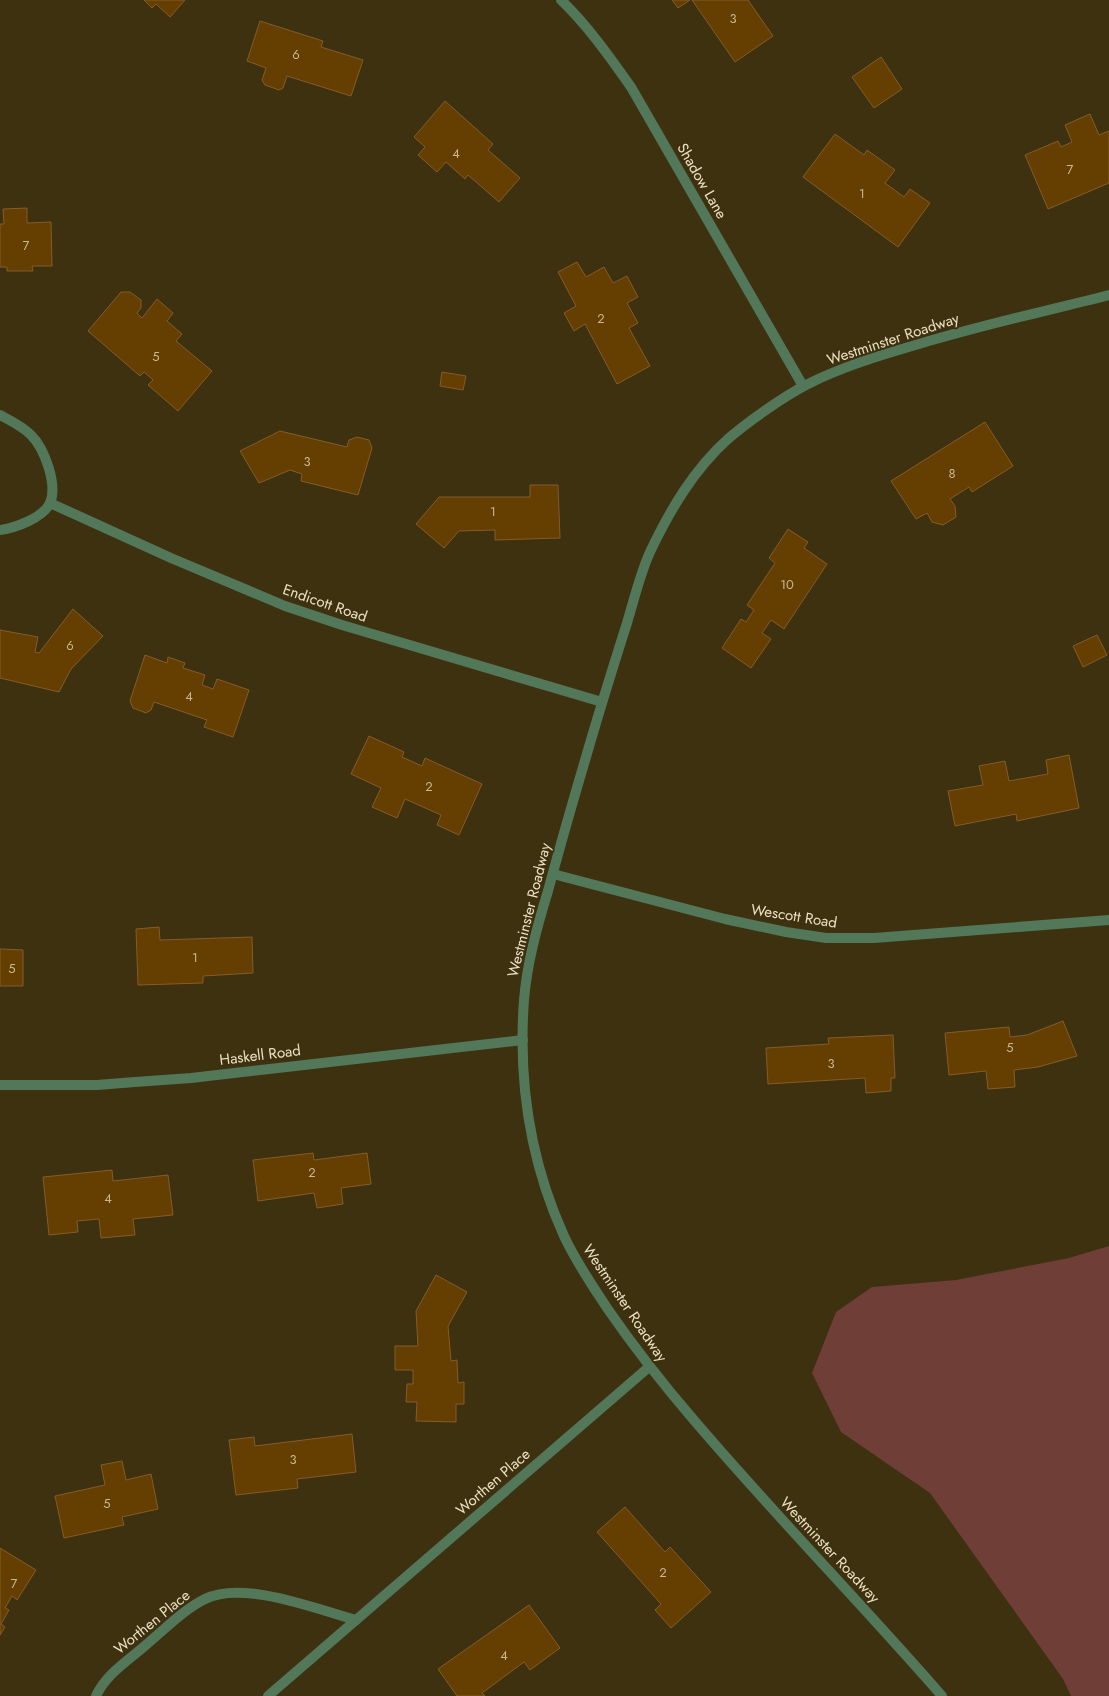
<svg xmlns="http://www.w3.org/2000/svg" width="1109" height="1696" viewBox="0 0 1109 1696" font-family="Jost,sans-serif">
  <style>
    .green { fill: #6e3e37 }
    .building { fill: #653e02; stroke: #855c2a }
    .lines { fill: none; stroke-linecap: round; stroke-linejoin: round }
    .minor { stroke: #527859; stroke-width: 10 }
    .labels { text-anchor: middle; stroke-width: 4; stroke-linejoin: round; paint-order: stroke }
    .number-label { font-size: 13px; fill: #cab891 }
    .street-label { font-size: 15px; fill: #ebe0c1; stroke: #3d3110 }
  </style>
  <rect width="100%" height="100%" fill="#3d3110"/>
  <polygon class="green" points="1109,1246 1109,1696 1071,1696 1063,1679 930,1493 841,1432 812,1373 836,1312 872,1287 956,1280 1069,1258"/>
  <g class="building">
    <polygon points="144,0 185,0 170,17 156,4 152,8"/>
    <polygon points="672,0 690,0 678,8"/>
    <polygon points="692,0 748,0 773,36 735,62"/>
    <polygon points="260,21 323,41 321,47 363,60 351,96 287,76 283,88 279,90 265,85 262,80 266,68 247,61"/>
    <polygon points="881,57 902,89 874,108 852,77"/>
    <polygon points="445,101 493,144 488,150 520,178 499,202 468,175 465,179 446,162 437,172 418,155 425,147 414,137"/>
    <polygon points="1090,114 1099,135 1109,131 1109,183 1048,209 1025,155 1058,141 1061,147 1072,142 1065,125"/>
    <polygon points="835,134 864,155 867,150 895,170 885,183 904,197 910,189 930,203 898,247 803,177"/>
    <polygon points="27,208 27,223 51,222 52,266 32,266 33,271 7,271 7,267 0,267 0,224 4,224 3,209"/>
    <polygon points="577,262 586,277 604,267 613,283 627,276 638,297 627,303 638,323 629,328 650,366 617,384 585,324 574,331 564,313 576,306 558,272"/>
    <polygon points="121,292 130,292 141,300 141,308 137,313 142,318 157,299 173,313 167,321 182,334 176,341 212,371 178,411 148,385 153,380 144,372 140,376 88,331"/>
    <polygon points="442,372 466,376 463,390 440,386"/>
    <polygon points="985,422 1013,466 972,492 969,487 950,499 955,506 956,517 943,525 932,522 927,513 916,519 891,481"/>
    <polygon points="280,431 347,447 349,440 357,437 369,440 372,448 358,495 301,481 302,474 290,470 259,483 240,451"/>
    <polygon points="530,485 558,485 560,538 495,540 495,530 459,531 444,548 416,524 439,497 530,497"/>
    <polygon points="788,529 808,542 804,548 827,564 784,629 771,620 762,633 771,639 751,668 722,648 741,619 746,622 754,610 747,605 775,563 769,558"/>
    <polygon points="73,609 103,636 71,669 59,692 0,678 0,630 38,637 35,652 39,653"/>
    <polygon points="1097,635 1107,655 1083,667 1073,646"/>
    <polygon points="145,655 167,663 168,657 185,663 183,668 205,675 202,685 213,689 217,679 249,690 233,737 204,727 207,720 154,702 151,710 146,713 133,708 130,701"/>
    <polygon points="369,736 404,752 402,757 422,766 425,758 482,784 459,835 437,825 441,815 405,799 397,818 372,807 381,788 351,774"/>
    <polygon points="1069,755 1079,808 1017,821 1016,814 955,826 948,791 983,785 979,766 1005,761 1009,781 1048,774 1046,760"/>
    <polygon points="159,927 160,940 252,937 253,973 203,976 203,983 138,985 136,929"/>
    <polygon points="0,949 23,950 23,986 0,986"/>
    <polygon points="1063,1021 1077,1056 1038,1067 1014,1070 1015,1087 988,1089 986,1071 949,1075 945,1033 1009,1027 1010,1037 1027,1035"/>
    <polygon points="893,1035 895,1078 891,1078 891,1091 866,1093 865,1078 768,1084 766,1048 829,1044 828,1038"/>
    <polygon points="313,1153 314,1160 367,1153 371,1184 341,1188 343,1204 317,1208 314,1193 258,1201 253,1160"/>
    <polygon points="112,1170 113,1181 168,1175 173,1215 133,1219 135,1235 101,1238 99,1219 77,1221 78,1232 49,1235 43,1177"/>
    <polygon points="436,1275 467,1292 448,1326 451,1361 457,1360 458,1383 464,1382 464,1404 456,1404 456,1422 416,1421 417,1402 406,1402 407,1384 413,1384 413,1370 395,1370 395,1346 418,1346 416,1311"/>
    <polygon points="352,1434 356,1472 297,1479 298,1488 236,1495 229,1440 254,1437 255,1446"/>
    <polygon points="122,1461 126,1480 151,1474 158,1509 122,1517 124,1525 64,1538 55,1496 105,1485 101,1465"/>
    <polygon points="625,1507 665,1552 670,1547 711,1592 671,1628 655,1610 661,1604 597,1532"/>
    <polygon points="0,1548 36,1570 17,1600 12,1596 5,1608 9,1610 1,1624 5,1627 0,1635"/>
    <polygon points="529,1605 560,1648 530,1670 524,1662 482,1693 485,1696 457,1696 438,1669"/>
  </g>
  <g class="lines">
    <g class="minor">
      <path d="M561,0C588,26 609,56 631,87L803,386"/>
      <path d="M0,415C11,421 22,426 31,435C44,448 58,484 50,503C43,518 15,528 0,530"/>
      <polyline points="50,503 171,558 285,606 342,625 602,702"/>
      <polyline points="553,874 725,919 786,932 826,938 874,938 1109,920"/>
      <polyline points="0,1085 97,1085 135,1082 191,1078 523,1040"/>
      <path d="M96,1696C107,1673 128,1661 147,1644C165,1629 183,1610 205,1599C243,1580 316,1609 356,1620"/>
      <polyline points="268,1696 649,1367"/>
      <path d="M942,1696C860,1602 773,1513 693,1419C662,1383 634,1347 607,1308C592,1285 576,1262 564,1236C530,1161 518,1082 524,1000C527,963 537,927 548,891C560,846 573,801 586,757C599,712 613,667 627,623C634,600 640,574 650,552C670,510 694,469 729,438C749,421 783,397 806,385C841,367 881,355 919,344C982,325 1046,311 1109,295"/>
    </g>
  </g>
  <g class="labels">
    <g class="number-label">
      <text x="733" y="23">3</text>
      <text x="296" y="59">6</text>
      <text x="456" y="158">4</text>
      <text x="1070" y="174">7</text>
      <text x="862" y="198">1</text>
      <text x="26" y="250">7</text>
      <text x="601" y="323">2</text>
      <text x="156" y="361">5</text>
      <text x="307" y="466">3</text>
      <text x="952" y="478">8</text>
      <text x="493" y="516">1</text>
      <text x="787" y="589">10</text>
      <text x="70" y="650">6</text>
      <text x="189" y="701">4</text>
      <text x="429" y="791">2</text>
      <text x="195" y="962">1</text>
      <text x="12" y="973">5</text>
      <text x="1010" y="1052">5</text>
      <text x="831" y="1068">3</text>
      <text x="312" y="1177">2</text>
      <text x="108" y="1203">4</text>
      <text x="293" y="1464">3</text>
      <text x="107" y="1508">5</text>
      <text x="663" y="1577">2</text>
      <text x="14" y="1588">7</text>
      <text x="504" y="1660">4</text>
    </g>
    <g class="street-label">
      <text transform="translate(702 181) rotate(60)" y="5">Shadow Lane</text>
      <text transform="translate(893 339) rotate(-18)" y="5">Westminster Roadway</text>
      <text transform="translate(325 603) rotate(19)" y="5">Endicott Road</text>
      <text transform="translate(529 910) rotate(-76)" y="5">Westminster Roadway</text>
      <text transform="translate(794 916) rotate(9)" y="5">Wescott Road</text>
      <text transform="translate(260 1055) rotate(-7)" y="5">Haskell Road</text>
      <text transform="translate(625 1303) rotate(56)" y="5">Westminster Roadway</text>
      <text transform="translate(493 1482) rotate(-41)" y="5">Worthen Place</text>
      <text transform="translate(830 1550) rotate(47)" y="5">Westminster Roadway</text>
      <text transform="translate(152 1622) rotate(-39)" y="5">Worthen Place</text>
    </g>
  </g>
</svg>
